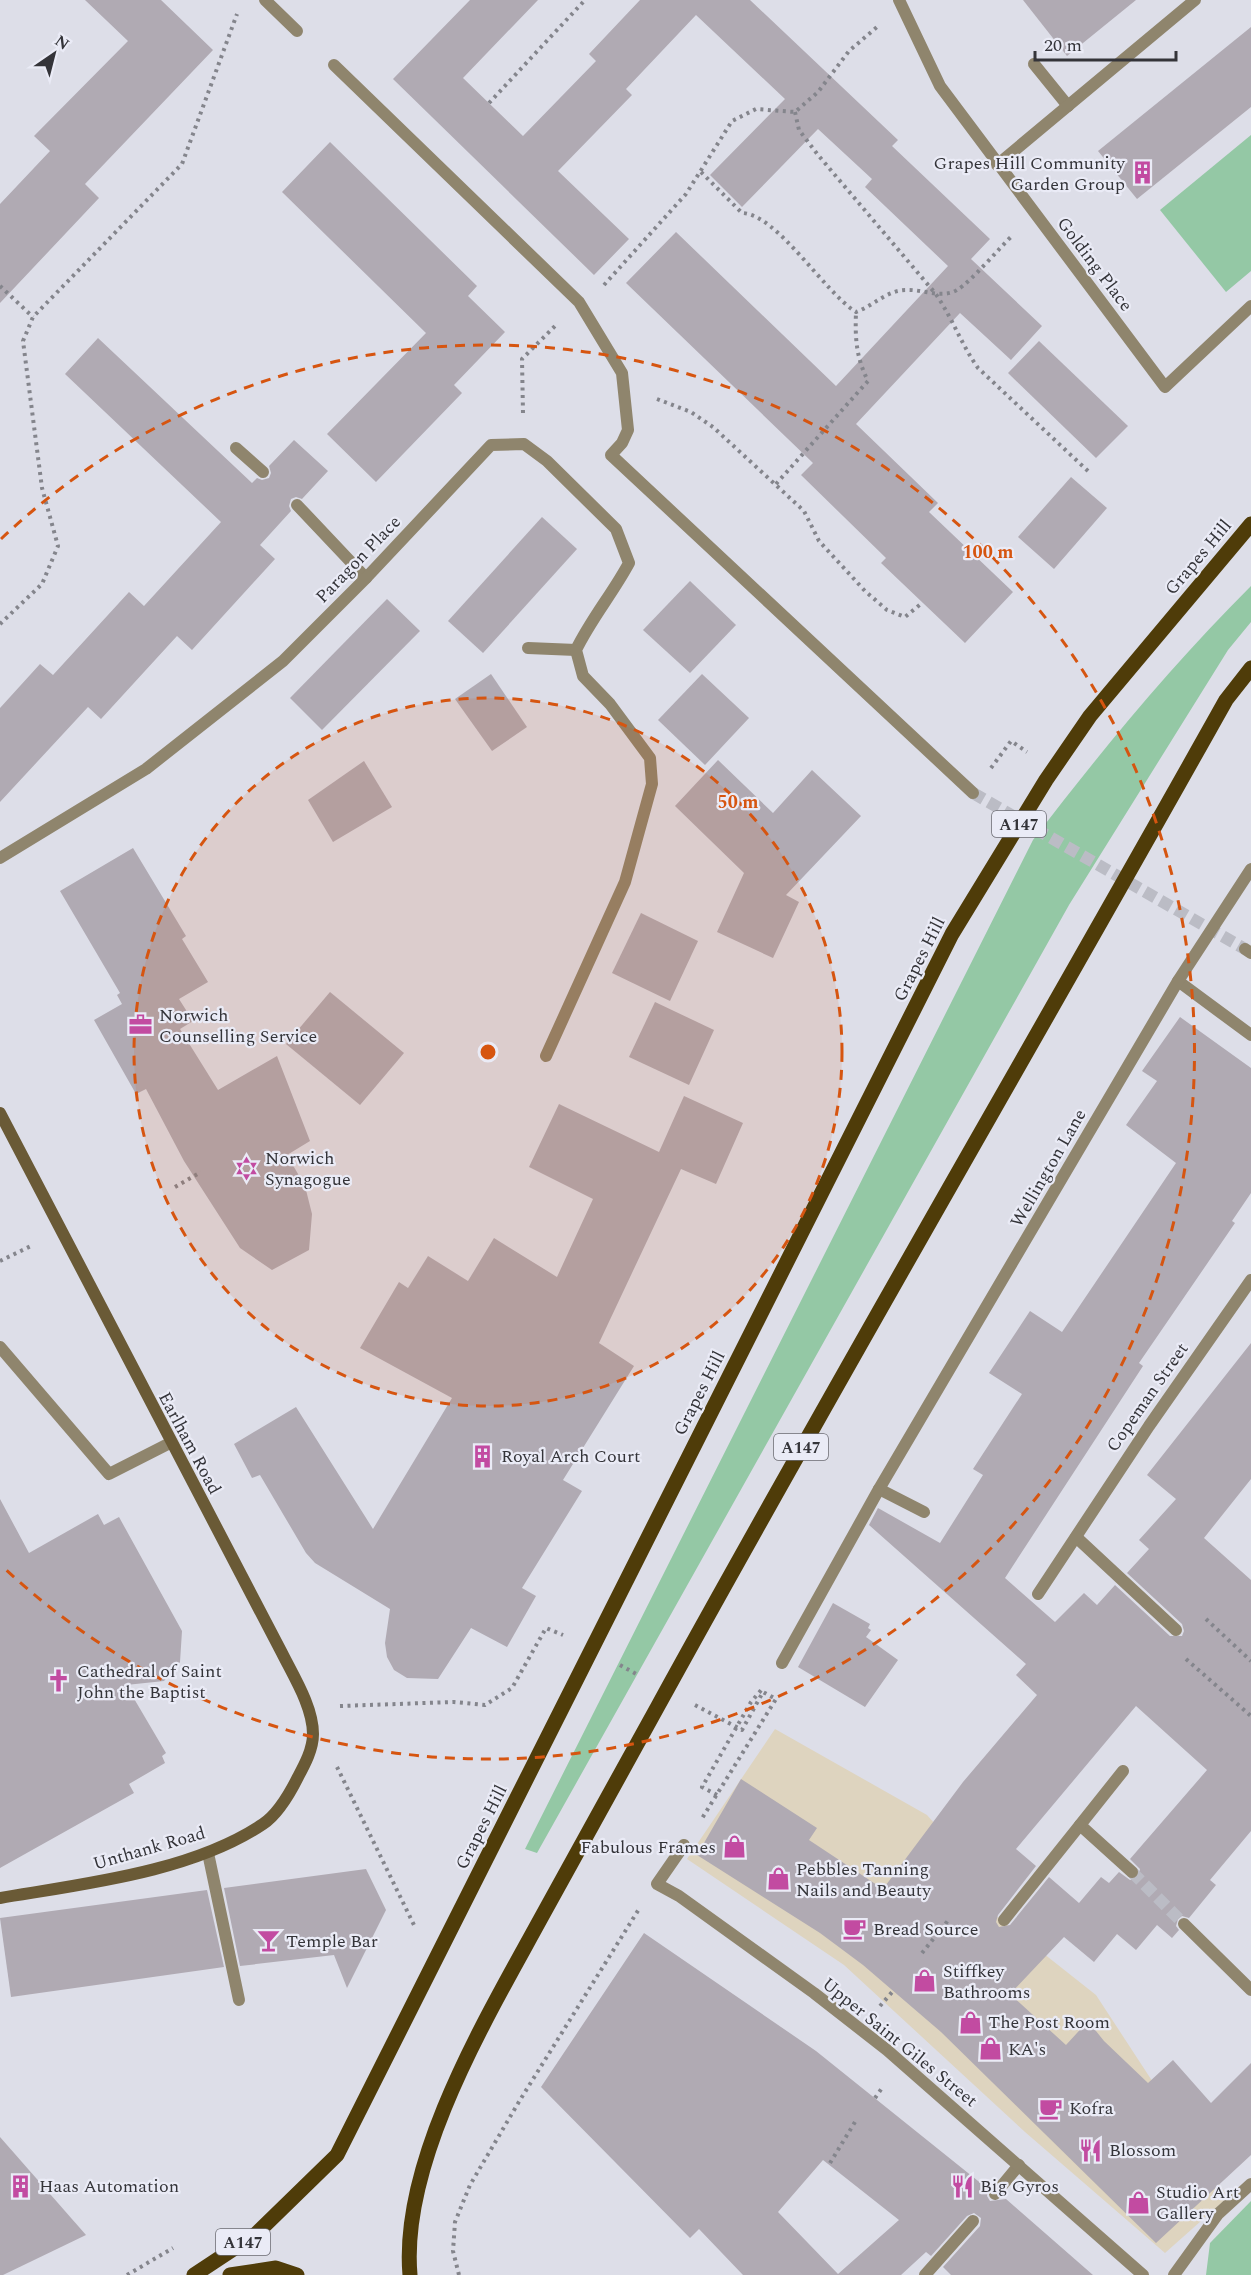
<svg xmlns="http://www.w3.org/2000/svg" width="1251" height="2275" viewBox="0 0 1251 2275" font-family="Spectral,serif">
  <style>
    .commercial { fill: #ded4bf }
    .green { fill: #94c8a5 }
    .building { fill: #b0aab3; fill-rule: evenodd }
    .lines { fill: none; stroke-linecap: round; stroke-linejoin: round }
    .pedestrian-tunnel { stroke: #bbbcc5; stroke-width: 12; stroke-dasharray: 12 6; stroke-linecap: butt }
    .minor-tunnel { stroke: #bbbcc5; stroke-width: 12; stroke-dasharray: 12 6; stroke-linecap: butt }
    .path { stroke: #84858c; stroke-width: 4; stroke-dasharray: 3 4.5; stroke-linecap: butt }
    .service { stroke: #8f856d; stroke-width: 12 }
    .pedestrian { stroke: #8f856d; stroke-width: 12 }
    .minor { stroke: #8f856d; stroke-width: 12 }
    .secondary { stroke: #6a5a36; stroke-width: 12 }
    .primary { stroke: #4f3c09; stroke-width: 15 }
    .ring { fill: none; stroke: #d65510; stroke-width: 3; stroke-dasharray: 10 8 }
    .labels { text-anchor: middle; stroke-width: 4.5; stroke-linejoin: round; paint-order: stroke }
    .shield { fill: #eaebf6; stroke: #6b6b72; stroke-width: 1.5 }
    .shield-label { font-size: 16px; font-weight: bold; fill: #343439 }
    .poi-label { font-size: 18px; fill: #343439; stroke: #eaebf6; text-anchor: start }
    .street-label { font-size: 18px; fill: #343439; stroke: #eaebf6 }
    .centre { fill: #d65510; stroke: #eaebf6; stroke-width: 3 }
    .ring-label { font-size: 18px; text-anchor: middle; font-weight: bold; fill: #d65510; stroke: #eaebf6; stroke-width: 4.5; stroke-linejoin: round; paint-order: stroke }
  </style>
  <rect width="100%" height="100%" fill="#dddee8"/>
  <polygon class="commercial" points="775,1729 927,1815 983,1878 971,1896 1096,1995 1228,2197 1165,2253 1025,2132 844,1965 687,1859"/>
  <g class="green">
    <polygon points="1251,135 1251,271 1226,292 1160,210"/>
    <path d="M1251,586V622L1228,650L1069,905L537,1853L525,1849L1033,840C1102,750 1170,667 1251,586Z"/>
    <polygon points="1251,2201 1251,2275 1206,2275 1210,2243"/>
  </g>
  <g class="building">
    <polygon points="85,0 161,0 213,50 85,184 99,198 0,303 0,204 50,151 34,136 128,41"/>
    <polygon points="470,0 538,0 463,78 523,136 596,61 589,54 640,0 750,0 898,140 892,146 990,239 971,259 1042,326 1011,360 960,313 856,424 938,503 929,512 1013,592 965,643 881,563 886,558 801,475 813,463 626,283 676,232 836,386 948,266 865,187 872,179 818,129 742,207 710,175 785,99 696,15 626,89 632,95 558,171 629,239 594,275 393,79"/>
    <polygon points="1023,0 1136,0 1067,56"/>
    <polygon points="1251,27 1251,107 1137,199 1098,151"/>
    <polygon points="330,142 477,286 468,296 505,332 454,385 462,393 376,482 327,434 426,333 282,192"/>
    <polygon points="98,338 252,483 257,478 262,480 269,478 271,473 269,466 294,440 328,471 302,499 296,497 291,499 289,506 291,511 260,545 275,559 192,650 177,636 101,719 88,707 0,802 0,708 40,664 53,675 129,592 144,606 221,522 65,374"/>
    <polygon points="1039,341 1128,426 1096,458 1008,373"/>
    <polygon points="1071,477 1107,508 1054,569 1018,537"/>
    <polygon points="542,517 577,549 483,653 448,621"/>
    <polygon points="690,581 736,625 690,673 643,630"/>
    <polygon points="387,599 420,631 322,730 290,698"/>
    <polygon points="491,674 527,727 492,751 455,699"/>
    <polygon points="702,674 749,718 705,765 658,720"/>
    <polygon points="718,760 773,813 812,770 861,816 786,895 799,902 773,958 717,932 744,873 675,806"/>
    <polygon points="364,761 392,807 333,842 308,800"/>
    <polygon points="133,848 186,936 182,939 208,982 179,999 193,1021 180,1029 218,1090 277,1056 310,1141 287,1155 305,1186 312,1214 309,1250 272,1270 240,1248 184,1161 146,1089 136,1094 94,1020 122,1004 117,995 120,993 60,891"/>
    <polygon points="641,913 698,941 670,1001 612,973"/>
    <polygon points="330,992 404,1053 360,1105 286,1044"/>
    <polygon points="655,1002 714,1030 689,1085 629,1057"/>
    <path d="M1180,1017L1251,1068V1193L1232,1221L1235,1223L1139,1363L1143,1366L1005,1578L1055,1622L1084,1593L1097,1605L1115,1585L1170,1636H1182L1184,1631L1182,1624L1127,1573L1149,1549L1139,1540L1176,1499L1147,1475L1251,1343V1479L1204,1538L1251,1580V1831L1210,1880L1216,1885L1189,1918L1182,1916L1178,1919L1176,1926L1179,1930L1172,1938L1157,1925L1136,1950L1117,1934L1094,1962L1064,1937L1010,1994L1066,2045L1088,2021L1104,2041L1148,2083L1173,2060L1211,2103L1251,2063V2155L1156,2243L941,2032L863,1965L820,1933L697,1855L741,1779L817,1828L809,1840L883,1889L963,1782L1037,1695L1016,1675L1026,1664L869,1525L878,1508L940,1543L983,1475L973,1469L1022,1394L989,1373L1030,1311L1062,1332L1176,1163L1126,1125L1157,1081L1142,1071ZM1136,1706L1207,1770L1130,1859L1140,1869L1138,1878L1130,1880L1119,1872L1109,1883L1101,1877L1079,1903L1049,1877L1010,1925L999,1927L996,1922L998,1915L1036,1866L1016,1849Z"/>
    <polygon points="684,1096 743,1123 716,1184 681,1169 599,1343 634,1366 563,1480 582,1491 522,1588 536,1596 507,1647 471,1628 438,1679 407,1678 394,1670 387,1657 385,1643 390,1609 315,1563 306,1553 260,1475 252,1478 234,1444 296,1407 373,1529 452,1398 360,1348 399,1282 408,1288 428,1256 468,1281 494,1238 557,1277 593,1199 529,1167 559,1104 659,1152"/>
    <polygon points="0,1499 29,1553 98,1514 104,1525 119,1517 182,1631 180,1662 164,1681 126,1685 166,1753 162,1756 165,1763 129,1784 134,1793 0,1868"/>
    <polygon points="833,1603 870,1624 868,1628 871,1630 866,1637 898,1660 865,1707 798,1667"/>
    <polygon points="366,1869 386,1910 347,1988 334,1955 240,1966 224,1888"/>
    <polygon points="207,1890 224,1967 11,1997 0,1918"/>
    <path d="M644,1933L816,2051L988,2189L987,2196L990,2201L1006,2199L1093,2275H951L943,2267L980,2226L981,2218L974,2213L967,2216L931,2256L926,2252L901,2275H743L699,2229L690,2238L541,2087ZM823,2160L899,2220L838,2274L778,2212Z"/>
    <polygon points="0,2137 86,2235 3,2275 0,2275"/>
  </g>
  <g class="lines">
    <polyline class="pedestrian-tunnel" points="973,793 1245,949"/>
    <polyline class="minor-tunnel" points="1132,1872 1184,1924"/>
    <g class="path">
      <polyline points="489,103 585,0"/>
      <path d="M795,112L799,130L818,155L935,293C952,317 961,344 978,368L1089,472"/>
      <path d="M701,172L742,213C777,214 825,293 856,312C873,306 887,290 906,290C922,289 942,299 957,290C971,282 1000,247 1013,235"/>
      <polyline points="604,285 686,194 732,121 756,109 795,112 818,92 849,51 877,27"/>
      <polyline points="0,286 33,317"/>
      <polyline points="657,399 691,412 713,427 804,511 819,541 865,591 887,610 905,617 922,603"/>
      <polyline points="523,413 522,359 557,324"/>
      <path d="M776,484L868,381C856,357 855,338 856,312"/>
      <polyline points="0,624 42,584 58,546 42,488 23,341 33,317 182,164 237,14"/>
      <polyline points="991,768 1011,741 1027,752"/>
      <polyline points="175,1187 201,1172"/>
      <polyline points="0,1261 33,1245"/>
      <polyline points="1206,1619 1251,1661"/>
      <polyline points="1186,1659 1251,1716"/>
      <polyline points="620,1665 638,1675"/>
      <polyline points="695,1705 742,1730 763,1692 776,1699 701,1820"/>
      <polyline points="340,1706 454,1702 485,1705 512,1688 546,1628 563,1635"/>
      <polyline points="337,1767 414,1925 413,1928"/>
      <polyline points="717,1795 702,1787 751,1702 763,1688"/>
      <polyline points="922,1953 950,1918"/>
      <polyline points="880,2006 893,1991"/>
      <polyline points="875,2098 882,2088"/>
      <polyline points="830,2163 855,2122"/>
      <polyline points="127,2275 173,2248"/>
      <polyline points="459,2275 453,2251 455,2222 470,2185 520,2100 639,1909"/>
    </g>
    <g class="service">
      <polyline points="236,448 263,472"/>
      <polyline points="297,505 366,578"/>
      <polyline points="0,1347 109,1474 170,1443"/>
      <polyline points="208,1853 239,2000"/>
      <polyline points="995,2194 1019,2165"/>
      <polyline points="925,2275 973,2221"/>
    </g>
    <g class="pedestrian">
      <polyline points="265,0 297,31"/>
      <polyline points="334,65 579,302 622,373 628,430 622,443 611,455 973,793"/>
      <polyline points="1245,949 1251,953"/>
    </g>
    <g class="minor">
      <polyline points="899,0 940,86 1165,387 1251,306"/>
      <polyline points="1034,64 1068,106"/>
      <polyline points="997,165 1195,0"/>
      <polyline points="528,648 576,650"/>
      <path d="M0,858L146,769L283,661L366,578L491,445L524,444L547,461L616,529L629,563C613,593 591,619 576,650L583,676L610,704L650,758L652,784L625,882L546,1056"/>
      <polyline points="1178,981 1251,1035"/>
      <polyline points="879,1489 924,1512"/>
      <polyline points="1076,1537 1176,1630"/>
      <polyline points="1038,1594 1149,1426 1251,1280"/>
      <polyline points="782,1663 879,1489 1178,981 1251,869"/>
      <polyline points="1123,1771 1080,1825 1132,1872"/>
      <polyline points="684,1845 657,1884 679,1896 814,1993 887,2050 1143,2275"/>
      <polyline points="1004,1920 1080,1825"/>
      <polyline points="1184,1924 1251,1990"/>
      <polyline points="1174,2275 1218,2214 1251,2184"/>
    </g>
    <path class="secondary" d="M0,1113L282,1653C294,1677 313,1707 313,1734C313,1749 305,1764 298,1777C290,1793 278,1814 263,1824C192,1872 83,1884 0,1898"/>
    <g class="primary">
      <polyline points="194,2275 256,2234 337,2155 952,934 1046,780 1090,716 1251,524"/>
      <polyline points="230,2275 276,2268 297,2275"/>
      <path d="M410,2275C400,2161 487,2017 541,1918C580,1848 619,1777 658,1706C843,1369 1038,1036 1226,700L1251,668"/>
    </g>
  </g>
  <circle cx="488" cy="1052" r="354" fill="#d65510" fill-opacity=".12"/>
  <g class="ring">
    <circle cx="488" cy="1052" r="354"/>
    <path d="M1 539A707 707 0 1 1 1 1565"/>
  </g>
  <defs>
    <symbol id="building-bare" viewBox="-9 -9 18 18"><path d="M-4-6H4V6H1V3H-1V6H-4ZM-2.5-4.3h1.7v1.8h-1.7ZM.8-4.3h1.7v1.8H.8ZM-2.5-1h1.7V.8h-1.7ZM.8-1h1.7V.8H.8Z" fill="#c24ba1" stroke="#eaebf6" stroke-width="2.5" paint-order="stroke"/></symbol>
    <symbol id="office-bare" viewBox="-9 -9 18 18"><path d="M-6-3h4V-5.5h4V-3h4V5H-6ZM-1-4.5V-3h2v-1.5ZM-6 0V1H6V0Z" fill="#c24ba1" stroke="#eaebf6" stroke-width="2.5" paint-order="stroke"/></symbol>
    <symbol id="synagogue-bare" viewBox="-9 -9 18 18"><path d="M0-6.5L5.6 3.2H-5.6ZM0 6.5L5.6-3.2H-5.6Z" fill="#c24ba1" stroke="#eaebf6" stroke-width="2.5" paint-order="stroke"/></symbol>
    <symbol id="church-bare" viewBox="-9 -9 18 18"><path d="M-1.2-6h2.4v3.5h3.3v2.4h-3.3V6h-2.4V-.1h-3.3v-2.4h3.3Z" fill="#c24ba1" stroke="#eaebf6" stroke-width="2.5" paint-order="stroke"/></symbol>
    <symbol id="shop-bare" viewBox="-9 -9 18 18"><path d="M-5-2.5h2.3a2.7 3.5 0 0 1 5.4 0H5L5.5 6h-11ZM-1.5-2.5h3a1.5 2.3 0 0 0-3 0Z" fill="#c24ba1" stroke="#eaebf6" stroke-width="2.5" paint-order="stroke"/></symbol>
    <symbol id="cafe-bare" viewBox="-9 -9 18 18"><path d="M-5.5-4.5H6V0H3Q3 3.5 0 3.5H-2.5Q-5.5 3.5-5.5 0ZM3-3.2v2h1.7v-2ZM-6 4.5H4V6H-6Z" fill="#c24ba1" stroke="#eaebf6" stroke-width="2.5" paint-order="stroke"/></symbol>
    <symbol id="bar-bare" viewBox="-9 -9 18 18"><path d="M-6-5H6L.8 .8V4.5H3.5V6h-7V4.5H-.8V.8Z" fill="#c24ba1" stroke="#eaebf6" stroke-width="2.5" paint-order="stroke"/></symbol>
    <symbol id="restaurant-bare" viewBox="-9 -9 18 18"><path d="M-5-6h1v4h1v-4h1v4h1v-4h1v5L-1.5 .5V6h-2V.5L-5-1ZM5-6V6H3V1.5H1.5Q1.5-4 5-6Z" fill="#c24ba1" stroke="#eaebf6" stroke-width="2.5" paint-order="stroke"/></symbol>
  </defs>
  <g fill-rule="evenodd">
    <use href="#building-bare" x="1126" y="156" width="33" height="33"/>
    <use href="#office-bare" x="124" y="1008" width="33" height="33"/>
    <use href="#synagogue-bare" x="230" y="1152" width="33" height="33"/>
    <use href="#building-bare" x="466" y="1440" width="33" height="33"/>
    <use href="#church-bare" x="42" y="1664" width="33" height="33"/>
    <use href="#shop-bare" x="718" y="1830" width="33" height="33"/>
    <use href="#shop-bare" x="762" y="1862" width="33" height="33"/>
    <use href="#cafe-bare" x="838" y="1912" width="33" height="33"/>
    <use href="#bar-bare" x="252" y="1924" width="33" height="33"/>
    <use href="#shop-bare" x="908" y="1964" width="33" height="33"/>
    <use href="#shop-bare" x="954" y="2006" width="33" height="33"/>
    <use href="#shop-bare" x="974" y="2032" width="33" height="33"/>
    <use href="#cafe-bare" x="1034" y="2092" width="33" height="33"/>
    <use href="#restaurant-bare" x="1074" y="2134" width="33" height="33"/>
    <use href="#building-bare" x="4" y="2170" width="33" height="33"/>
    <use href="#restaurant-bare" x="946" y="2170" width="33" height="33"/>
    <use href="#shop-bare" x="1122" y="2186" width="33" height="33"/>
  </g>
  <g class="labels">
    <g class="shield">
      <rect x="992" y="811" width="54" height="26" rx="4.5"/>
      <rect x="774" y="1434" width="54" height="26" rx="4.5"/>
      <rect x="216" y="2229" width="54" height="26" rx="4.5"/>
    </g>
    <g class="shield-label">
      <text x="1019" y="830">A147</text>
      <text x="801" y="1453">A147</text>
      <text x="243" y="2248">A147</text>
    </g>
    <g class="poi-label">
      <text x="1125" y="169" text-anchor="end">Grapes Hill Community<tspan x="1125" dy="21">Garden Group</tspan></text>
      <text x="159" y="1021">Norwich<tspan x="159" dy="21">Counselling Service</tspan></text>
      <text x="265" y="1164">Norwich<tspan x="265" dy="21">Synagogue</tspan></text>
      <text x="501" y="1462">Royal Arch Court</text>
      <text x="77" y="1677">Cathedral of Saint<tspan x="77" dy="21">John the Baptist</tspan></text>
      <text x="716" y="1853" text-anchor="end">Fabulous Frames</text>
      <text x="796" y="1875">Pebbles Tanning<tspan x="796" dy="21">Nails and Beauty</tspan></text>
      <text x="873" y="1935">Bread Source</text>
      <text x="286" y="1947">Temple Bar</text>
      <text x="943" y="1977">Stiffkey<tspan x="943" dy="21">Bathrooms</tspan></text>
      <text x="988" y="2028">The Post Room</text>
      <text x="1008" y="2055">KA's</text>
      <text x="1069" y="2114">Kofra</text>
      <text x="1109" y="2156">Blossom</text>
      <text x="39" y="2192">Haas Automation</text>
      <text x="980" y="2192">Big Gyros</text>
      <text x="1156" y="2198">Studio Art<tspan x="1156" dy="21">Gallery</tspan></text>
    </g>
    <g class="street-label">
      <text transform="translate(1095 264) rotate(53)" y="6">Golding Place</text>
      <text transform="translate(1198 557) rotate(-50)" y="6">Grapes Hill</text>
      <text transform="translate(358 559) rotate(-46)" y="6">Paragon Place</text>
      <text transform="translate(919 959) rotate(-63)" y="6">Grapes Hill</text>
      <text transform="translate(1048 1168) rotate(-60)" y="6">Wellington Lane</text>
      <text transform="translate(699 1393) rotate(-63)" y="6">Grapes Hill</text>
      <text transform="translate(1147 1397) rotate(-55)" y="6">Copeman Street</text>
      <text transform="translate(190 1443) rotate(62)" y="6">Earlham Road</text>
      <text transform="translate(481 1827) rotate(-63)" y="6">Grapes Hill</text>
      <text transform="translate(149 1848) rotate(-16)" y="6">Unthank Road</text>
      <text transform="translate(900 2042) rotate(39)" y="6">Upper Saint Giles Street</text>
    </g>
  </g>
  <circle cx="488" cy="1052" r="9" class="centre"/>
  <g class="ring-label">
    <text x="988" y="558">100 m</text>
    <text x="738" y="808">50 m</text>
  </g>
  <g transform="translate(54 54) rotate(35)" stroke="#eaebf6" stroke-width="4.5" paint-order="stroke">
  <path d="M0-4.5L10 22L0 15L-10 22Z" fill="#343439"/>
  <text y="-9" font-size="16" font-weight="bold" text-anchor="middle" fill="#343439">N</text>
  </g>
  <path d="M1035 51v9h141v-9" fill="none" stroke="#343439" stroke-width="3"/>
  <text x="1044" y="51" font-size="18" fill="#343439" stroke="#eaebf6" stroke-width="4.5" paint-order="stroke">20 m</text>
</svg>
